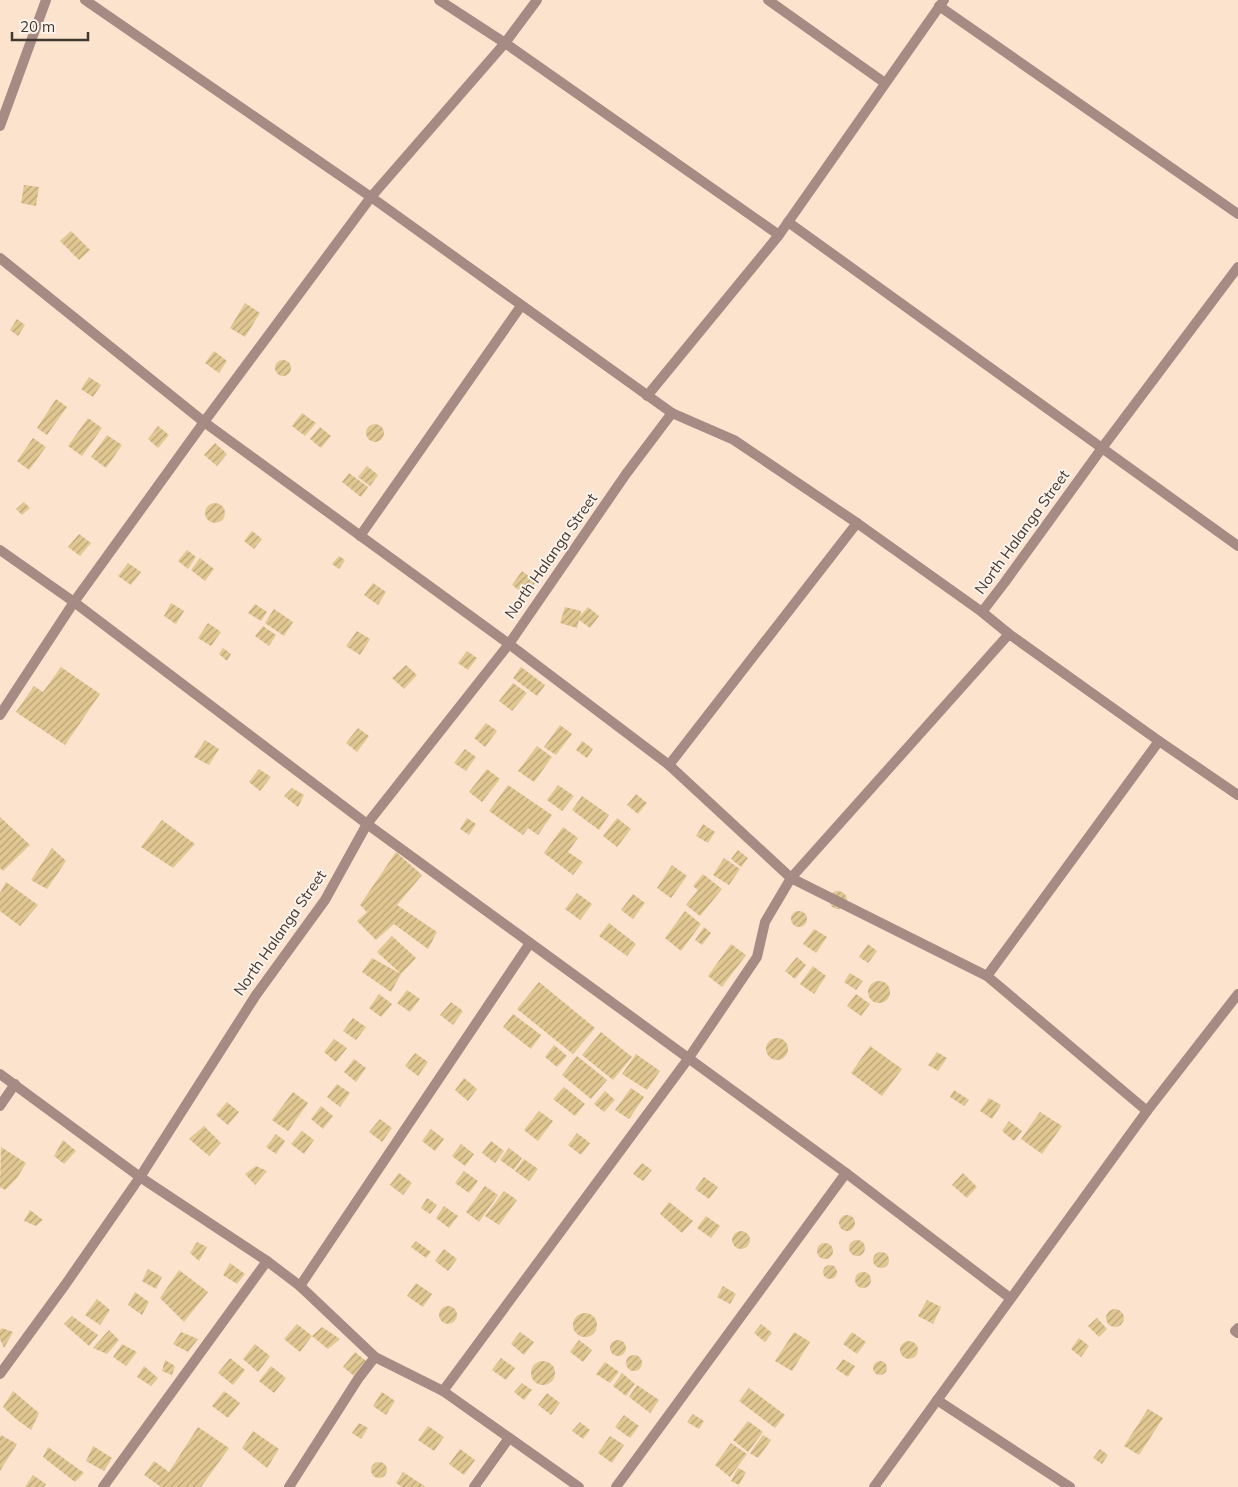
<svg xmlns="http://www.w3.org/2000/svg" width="1238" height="1487" viewBox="0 0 1238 1487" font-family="Mulish,sans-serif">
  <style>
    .building { fill: url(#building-hatch) }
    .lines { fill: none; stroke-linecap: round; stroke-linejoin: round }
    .street { stroke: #a58b83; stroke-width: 10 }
    .labels { text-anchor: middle; stroke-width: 4; stroke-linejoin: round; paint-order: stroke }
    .street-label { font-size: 15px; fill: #413830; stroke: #fdf3eb }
  </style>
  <defs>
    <pattern id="building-hatch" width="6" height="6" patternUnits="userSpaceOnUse" patternTransform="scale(1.25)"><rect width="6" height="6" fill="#e1c792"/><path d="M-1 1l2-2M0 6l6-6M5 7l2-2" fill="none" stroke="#b8a378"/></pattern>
  </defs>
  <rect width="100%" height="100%" fill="#fce3ce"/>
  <g class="building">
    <polygon points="24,185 39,187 36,206 21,203"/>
    <polygon points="71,231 90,250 79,260 60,241"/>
    <polygon points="245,303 260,313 245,337 230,328"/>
    <polygon points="17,319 25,325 18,336 10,330"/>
    <polygon points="214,351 227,361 219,373 205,363"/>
    <circle cx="283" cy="368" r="8"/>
    <polygon points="89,377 101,385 93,397 81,389"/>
    <polygon points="56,399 67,407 47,435 37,428"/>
    <polygon points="302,413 316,423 305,436 292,426"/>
    <polygon points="88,418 102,428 82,456 68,446"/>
    <circle cx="375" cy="433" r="9"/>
    <polygon points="158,426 169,435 158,448 148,439"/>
    <polygon points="320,427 331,436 321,448 310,439"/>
    <polygon points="107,435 122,445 106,468 91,457"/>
    <polygon points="33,438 46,447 29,470 17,461"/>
    <polygon points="215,443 227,454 217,466 204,455"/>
    <polygon points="367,466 378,475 370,486 358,477"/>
    <polygon points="349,473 368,487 361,497 342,482"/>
    <polygon points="24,502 30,508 22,515 16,509"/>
    <circle cx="215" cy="513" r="10"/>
    <polygon points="252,531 262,539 254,549 244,541"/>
    <polygon points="79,534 91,543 80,556 68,547"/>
    <polygon points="187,550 196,557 188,569 178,561"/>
    <polygon points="339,556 345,560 339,569 332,564"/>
    <polygon points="200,558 214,569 205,581 191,570"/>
    <polygon points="128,563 141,572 131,585 118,576"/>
    <polygon points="522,571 536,582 525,595 512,585"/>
    <polygon points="373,583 386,592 378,605 364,595"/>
    <polygon points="171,603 184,611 176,624 164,616"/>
    <polygon points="255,604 267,612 261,621 248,613"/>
    <polygon points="565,607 581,611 580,616 588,607 599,616 590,628 579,620 577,628 560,623"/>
    <polygon points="274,609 293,622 284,636 265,623"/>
    <polygon points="208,623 221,632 211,646 198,638"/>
    <polygon points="263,626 276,635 269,646 255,636"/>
    <polygon points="357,631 370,639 360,655 346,646"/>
    <polygon points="223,648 231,654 227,661 219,654"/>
    <polygon points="467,651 477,658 468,670 458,663"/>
    <polygon points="406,665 417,675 404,689 392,678"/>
    <polygon points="61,667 100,694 65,745 16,712 34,686 43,692"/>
    <polygon points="521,667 545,685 537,696 513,678"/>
    <polygon points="513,683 527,693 512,711 499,701"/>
    <polygon points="486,723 497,731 485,747 474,738"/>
    <polygon points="560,725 572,734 556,755 544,747"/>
    <polygon points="358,728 369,736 357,752 346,743"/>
    <polygon points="205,740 219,749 209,765 194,757"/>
    <polygon points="582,741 593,749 587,758 576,750"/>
    <polygon points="537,746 552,757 534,782 518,771"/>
    <polygon points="465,749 476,757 466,771 454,763"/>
    <polygon points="259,769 271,777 260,791 249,782"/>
    <polygon points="487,769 500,779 482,802 469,792"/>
    <polygon points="508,785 552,815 538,835 528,828 523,835 489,811"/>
    <polygon points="558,785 574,796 562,811 547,800"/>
    <polygon points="292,788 304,795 298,807 284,796"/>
    <polygon points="636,794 647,803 638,814 627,805"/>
    <polygon points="582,796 609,815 599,830 572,810"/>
    <polygon points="0,817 30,845 3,871 0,868"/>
    <polygon points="467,818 476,824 469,835 460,829"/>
    <polygon points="617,818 631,829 617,847 603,836"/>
    <polygon points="162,820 195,844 173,868 141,847"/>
    <polygon points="703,824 715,832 708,843 696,836"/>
    <polygon points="563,827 578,838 568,852 583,862 573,875 544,853"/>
    <polygon points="52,848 66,861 47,889 31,880"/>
    <polygon points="738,850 748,858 741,867 731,859"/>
    <polygon points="396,852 422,875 397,905 437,932 428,949 394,924 376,940 357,921 367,912 360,905"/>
    <polygon points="724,858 740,869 729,885 713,875"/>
    <polygon points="672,865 687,876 671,898 657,888"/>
    <polygon points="703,874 722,889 700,916 686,905 698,890 693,886"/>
    <polygon points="6,882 38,905 20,926 0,911 0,893"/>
    <circle cx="838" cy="900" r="9"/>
    <polygon points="577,893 592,904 580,920 565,909"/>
    <polygon points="633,894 645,903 633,919 621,910"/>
    <circle cx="799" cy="919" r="8"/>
    <polygon points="685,911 701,924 681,951 665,938"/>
    <polygon points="609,923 636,944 627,956 599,936"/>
    <polygon points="704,927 711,933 702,945 695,940"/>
    <polygon points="814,929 827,937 816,953 803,944"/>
    <polygon points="392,936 416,958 401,974 391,992 362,972 372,958 401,974 377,952"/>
    <polygon points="731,944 746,955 722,987 708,976"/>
    <polygon points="868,944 877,951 868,963 859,957"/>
    <polygon points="797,957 806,965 795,979 785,971"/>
    <polygon points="813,966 826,976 814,994 800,984"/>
    <polygon points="850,973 863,981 856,990 844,982"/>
    <circle cx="879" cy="992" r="11"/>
    <polygon points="539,982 595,1028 573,1054 517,1009"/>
    <polygon points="407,990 420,999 410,1012 397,1003"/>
    <polygon points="379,994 392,1004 381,1017 369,1008"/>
    <polygon points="856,994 870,1004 861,1016 847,1006"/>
    <polygon points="451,1002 463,1011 453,1025 440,1015"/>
    <polygon points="513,1014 541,1035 531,1049 503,1027"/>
    <polygon points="353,1018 366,1027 356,1040 343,1031"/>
    <polygon points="601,1032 632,1057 613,1080 582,1055"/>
    <circle cx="777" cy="1049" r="11"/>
    <polygon points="334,1039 347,1048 336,1062 324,1052"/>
    <polygon points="554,1045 567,1056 557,1067 545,1057"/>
    <polygon points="870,1046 902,1069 882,1096 851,1073"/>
    <polygon points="937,1052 947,1058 938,1071 928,1065"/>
    <polygon points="415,1053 428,1062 418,1076 405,1066"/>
    <polygon points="636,1054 660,1071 647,1090 622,1074"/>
    <polygon points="577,1056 607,1080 591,1099 562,1075"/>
    <polygon points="354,1059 366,1068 356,1082 344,1072"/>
    <polygon points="464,1078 477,1089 468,1101 455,1090"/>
    <polygon points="337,1084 350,1093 340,1107 327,1097"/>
    <polygon points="564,1087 585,1104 575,1116 553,1099"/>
    <polygon points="631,1088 644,1097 629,1119 615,1110"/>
    <polygon points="954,1090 969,1100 964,1106 950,1097"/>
    <polygon points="605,1091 615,1100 604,1112 594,1104"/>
    <polygon points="293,1092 308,1103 288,1131 272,1120"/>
    <polygon points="989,1098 1001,1105 992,1119 980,1111"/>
    <polygon points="227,1102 239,1112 228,1125 216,1115"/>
    <polygon points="321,1106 333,1116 323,1129 311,1119"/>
    <polygon points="539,1111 553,1121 538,1141 524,1130"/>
    <polygon points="1040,1112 1062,1126 1042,1154 1021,1139"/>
    <polygon points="380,1119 392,1128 382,1142 369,1132"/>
    <polygon points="1009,1121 1022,1131 1014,1141 1002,1131"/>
    <polygon points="204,1126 221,1143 209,1156 189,1139"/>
    <polygon points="431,1129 444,1139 435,1151 422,1141"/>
    <polygon points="302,1131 314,1140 304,1154 291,1144"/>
    <polygon points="577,1133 590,1143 581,1155 568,1145"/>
    <polygon points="276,1134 285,1141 276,1154 266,1147"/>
    <polygon points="63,1140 76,1151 64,1164 54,1156"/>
    <polygon points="491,1141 504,1151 495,1163 482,1153"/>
    <polygon points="461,1144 474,1154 465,1166 452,1156"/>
    <polygon points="1,1147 26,1163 17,1178 5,1190 0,1187"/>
    <polygon points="509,1148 522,1158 514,1170 500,1160"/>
    <polygon points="524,1159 538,1169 529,1181 515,1171"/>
    <polygon points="642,1163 652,1170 643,1181 633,1174"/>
    <polygon points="256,1166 267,1171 255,1185 245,1174"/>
    <polygon points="464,1171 478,1181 469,1193 455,1183"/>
    <polygon points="399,1173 412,1183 403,1195 390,1185"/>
    <polygon points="963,1173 977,1187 967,1198 952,1185"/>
    <polygon points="704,1177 718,1187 709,1199 695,1189"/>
    <polygon points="485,1186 498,1195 479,1222 466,1212"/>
    <polygon points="504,1191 517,1200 499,1225 485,1216"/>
    <polygon points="427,1198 437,1205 430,1214 421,1208"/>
    <polygon points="669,1202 693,1221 682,1233 660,1214"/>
    <polygon points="444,1206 458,1216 449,1228 436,1218"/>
    <polygon points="30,1210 43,1220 36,1226 24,1221"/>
    <circle cx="847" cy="1223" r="8"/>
    <polygon points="706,1216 720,1226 711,1238 697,1228"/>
    <circle cx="741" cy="1240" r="9"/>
    <circle cx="857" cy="1248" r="8"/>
    <polygon points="416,1241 431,1252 426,1258 411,1247"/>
    <polygon points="197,1242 207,1247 199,1261 190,1253"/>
    <circle cx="825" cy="1251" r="8"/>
    <polygon points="444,1249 457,1259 448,1271 435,1261"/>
    <circle cx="881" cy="1260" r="8"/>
    <polygon points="230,1263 245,1274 237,1284 223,1275"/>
    <circle cx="830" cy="1272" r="7"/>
    <polygon points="148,1269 162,1277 156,1289 142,1281"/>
    <polygon points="179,1270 208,1292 184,1322 160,1298"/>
    <circle cx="863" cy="1280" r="8"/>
    <polygon points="416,1283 432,1294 423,1307 407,1296"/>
    <polygon points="723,1286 736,1294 730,1304 717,1297"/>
    <polygon points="135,1292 149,1302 142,1315 128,1305"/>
    <polygon points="97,1299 110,1310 100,1325 85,1315"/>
    <polygon points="927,1300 941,1307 933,1324 918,1316"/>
    <circle cx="448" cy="1315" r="9"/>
    <circle cx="1115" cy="1318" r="9"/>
    <circle cx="585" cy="1325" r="12"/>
    <polygon points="72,1316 98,1335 89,1346 64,1324"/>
    <polygon points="1097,1318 1107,1329 1099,1337 1088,1326"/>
    <polygon points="297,1324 312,1336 300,1352 284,1339"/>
    <polygon points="761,1324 772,1333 765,1342 754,1333"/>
    <polygon points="322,1327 340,1339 328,1349 312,1336"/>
    <polygon points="2,1328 13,1332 4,1348 0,1339 0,1330"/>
    <polygon points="109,1330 119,1340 107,1354 93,1348"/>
    <polygon points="181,1332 198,1339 188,1352 173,1344"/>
    <polygon points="520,1332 534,1342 524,1355 511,1344"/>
    <polygon points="794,1332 810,1342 792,1371 775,1361"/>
    <polygon points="852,1332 866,1342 857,1354 843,1344"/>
    <polygon points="1079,1338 1089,1346 1081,1357 1071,1349"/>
    <polygon points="579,1340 592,1350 583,1362 570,1352"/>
    <circle cx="618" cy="1348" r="8"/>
    <circle cx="909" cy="1350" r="9"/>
    <polygon points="122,1344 137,1352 126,1366 113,1357"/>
    <polygon points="255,1344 270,1356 258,1372 243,1359"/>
    <polygon points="355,1352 371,1365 358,1379 343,1367"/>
    <circle cx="634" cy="1363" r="8"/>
    <polygon points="230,1358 245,1370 233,1385 218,1373"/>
    <polygon points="501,1358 515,1368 506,1380 492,1370"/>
    <polygon points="843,1359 855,1366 848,1377 836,1369"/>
    <polygon points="165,1360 175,1366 172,1375 162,1371"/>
    <circle cx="543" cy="1373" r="12"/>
    <circle cx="880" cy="1368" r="7"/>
    <polygon points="605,1362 619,1372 610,1383 596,1374"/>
    <polygon points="144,1366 158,1378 151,1386 137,1377"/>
    <polygon points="271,1366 286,1378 274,1393 259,1381"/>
    <polygon points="622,1373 635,1384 626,1396 613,1386"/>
    <polygon points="522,1383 532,1390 524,1400 514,1392"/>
    <polygon points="637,1385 659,1400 650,1413 629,1397"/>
    <polygon points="749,1388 785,1415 775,1428 739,1401"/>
    <polygon points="13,1391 39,1413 31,1430 16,1419 3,1407"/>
    <polygon points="224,1391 240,1403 228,1418 212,1406"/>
    <polygon points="382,1392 395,1401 386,1415 373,1406"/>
    <polygon points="547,1393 560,1403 551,1415 538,1405"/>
    <polygon points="1148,1409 1163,1418 1139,1455 1124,1446"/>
    <polygon points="693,1414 704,1421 699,1429 687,1422"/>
    <polygon points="624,1415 639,1426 630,1438 615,1427"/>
    <polygon points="748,1421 763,1432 748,1452 733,1440"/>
    <polygon points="580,1422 590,1430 583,1439 572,1431"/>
    <polygon points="359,1423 368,1428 361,1439 352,1433"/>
    <polygon points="428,1426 444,1437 434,1451 418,1440"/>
    <polygon points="198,1427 229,1448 201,1487 161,1487 144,1475 154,1461 169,1472"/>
    <polygon points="253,1431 279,1449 267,1468 242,1448"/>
    <polygon points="1,1435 17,1444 0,1471 0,1437"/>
    <polygon points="763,1435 771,1440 758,1458 750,1453"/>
    <polygon points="610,1436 624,1445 612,1463 598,1453"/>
    <polygon points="731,1443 747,1454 730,1477 715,1465"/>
    <polygon points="93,1446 112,1458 104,1471 86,1461"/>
    <polygon points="48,1447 84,1473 75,1482 43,1457"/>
    <polygon points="460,1449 475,1460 464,1475 449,1464"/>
    <polygon points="1100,1449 1108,1455 1102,1464 1093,1458"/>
    <circle cx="379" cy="1470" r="8"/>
    <polygon points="738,1468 746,1472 739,1485 731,1481"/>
    <polygon points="403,1472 426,1487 402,1487 396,1483"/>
    <polygon points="33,1475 46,1484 44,1487 25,1487"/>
  </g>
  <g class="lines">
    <g class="street">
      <polyline points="85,0 371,197 672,413"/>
      <polyline points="439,0 505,43 779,235"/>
      <polyline points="768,0 885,83"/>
      <polyline points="939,6 1238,214"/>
      <polyline points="0,126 46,0"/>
      <polyline points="788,222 1238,546"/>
      <polyline points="0,258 204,422 509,644 669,765 791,878 987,976 1147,1111"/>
      <polyline points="647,396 779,235 944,0"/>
      <polyline points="360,536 521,306"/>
      <polyline points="0,550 74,602 367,824 846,1173 1010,1298"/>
      <polyline points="982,612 1009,634 1159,741 1238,795"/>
      <polyline points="0,715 74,602 204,422 371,197 505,43 537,0"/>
      <polyline points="669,765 857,523"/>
      <polyline points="987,976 1159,741"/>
      <polyline points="0,1074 140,1177 267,1261 300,1286 375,1357 443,1391 579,1487"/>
      <polyline points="0,1106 15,1084"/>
      <polyline points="300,1286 530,943"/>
      <polyline points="1238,1328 1235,1331 1238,1333"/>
      <polyline points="0,1374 65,1285 140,1177 256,995 325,900 367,824 509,644 626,474 672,413 734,440 857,523 982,612 1005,582 1102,448 1238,267"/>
      <polyline points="443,1391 688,1059 757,957 765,922 791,878 1009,634"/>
      <polyline points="937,1400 1070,1487"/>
      <polyline points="103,1487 267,1261"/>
      <polyline points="289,1487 358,1379 375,1357"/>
      <polyline points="474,1487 509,1438"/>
      <polyline points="616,1487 846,1173"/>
      <polyline points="874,1487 1147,1111 1238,994"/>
    </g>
  </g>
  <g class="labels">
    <g class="street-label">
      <text transform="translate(1022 532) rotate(-54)" y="5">North Halanga Street</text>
      <text transform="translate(551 556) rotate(-55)" y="5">North Halanga Street</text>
      <text transform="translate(280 933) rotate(-55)" y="5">North Halanga Street</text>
    </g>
  </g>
  <path d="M12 32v8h76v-8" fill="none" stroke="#413830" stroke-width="2.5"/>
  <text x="20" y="32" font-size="15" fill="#413830" stroke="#fdf3eb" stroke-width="4" paint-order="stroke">20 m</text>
</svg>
